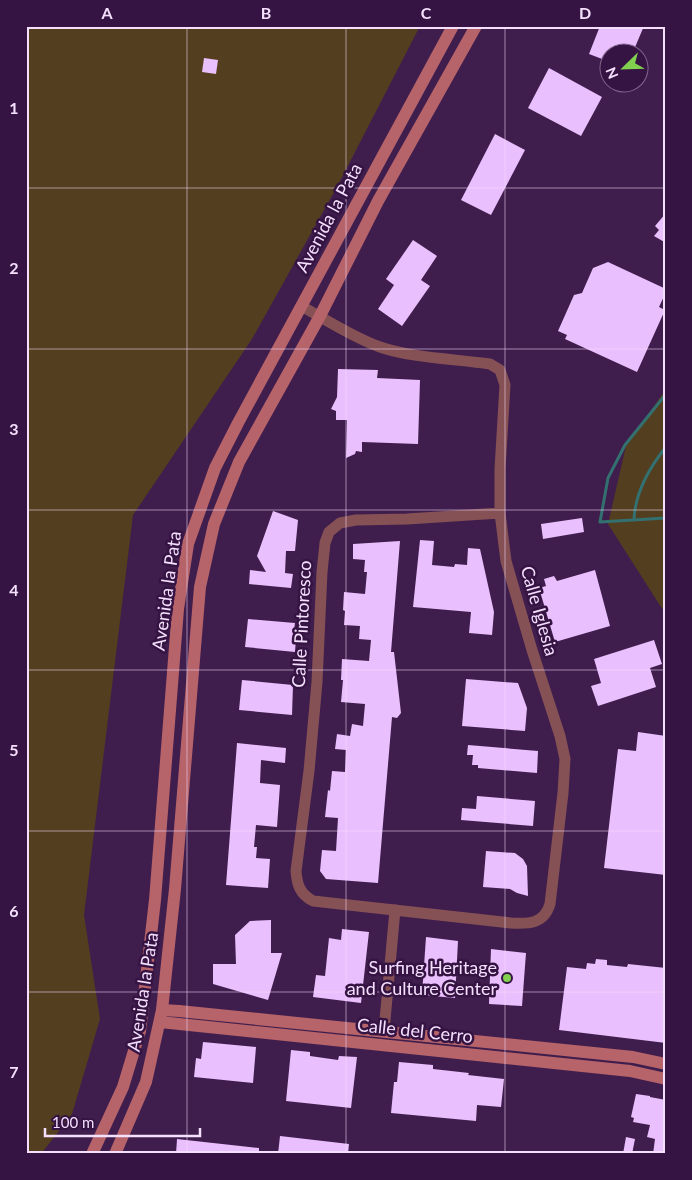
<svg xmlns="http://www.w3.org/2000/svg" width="692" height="1180" viewBox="0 0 692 1180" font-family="Lato,sans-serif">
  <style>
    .green { fill: #533e1f }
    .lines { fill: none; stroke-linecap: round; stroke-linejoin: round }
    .stream { stroke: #337070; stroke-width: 3 }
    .building { fill: #eabffd }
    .tertiary { stroke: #865155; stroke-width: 11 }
    .secondary { stroke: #b6636a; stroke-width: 12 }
    .grid { fill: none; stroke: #f4e0fd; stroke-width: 1; stroke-opacity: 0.55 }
    .poi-dot { fill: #81d050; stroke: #351342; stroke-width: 2 }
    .labels { text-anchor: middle; stroke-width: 5; stroke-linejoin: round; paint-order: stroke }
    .street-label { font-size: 18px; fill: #f4e0fd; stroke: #351342 }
    .poi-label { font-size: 18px; fill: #f4e0fd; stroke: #351342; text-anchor: end }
    .neatline { fill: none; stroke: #f4e0fd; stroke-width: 2 }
    .grid-label { font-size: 16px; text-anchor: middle; font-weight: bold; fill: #f4e0fd }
  </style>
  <rect width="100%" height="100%" fill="#3f1e4d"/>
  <g class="green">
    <polygon points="26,26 420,26 338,185 252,339 133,515 84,915 100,1019 72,1114 41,1154 26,1154"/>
    <polygon points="666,389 666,612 661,607 608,524 626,446"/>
  </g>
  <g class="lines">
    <g class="stream">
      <polyline points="666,394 625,445 608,478 600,522 666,518"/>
      <path d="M634,520C635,492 649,468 666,447"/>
    </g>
  </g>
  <g class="building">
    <polygon points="600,26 644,26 633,52 610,52 610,62 589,54"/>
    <polygon points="204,58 218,60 216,74 202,72"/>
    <polygon points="549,68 602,97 581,136 528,108"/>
    <polygon points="495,134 525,150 491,215 461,200"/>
    <polygon points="666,213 666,243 654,236 659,230 655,226"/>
    <polygon points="413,240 437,256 421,280 430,286 402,326 378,309 394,285 386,279"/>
    <polygon points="608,262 666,289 666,292 659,307 665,310 637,372 565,339 567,335 558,331 574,295 582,293 593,268"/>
    <polygon points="338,369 378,370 377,378 420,380 418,444 362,442 362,452 356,451 355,454 346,458 347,420 336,420 336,411 331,409 337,397"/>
    <polygon points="273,511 298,520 295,551 286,551 285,573 293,574 291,588 249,584 250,570 266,572 257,556"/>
    <polygon points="582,518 584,532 543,539 541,524"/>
    <polygon points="420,540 434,541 432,565 454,567 455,564 467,565 468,548 480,549 494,612 492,635 469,633 471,612 413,607"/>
    <polygon points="400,541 391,652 394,652 401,713 397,718 392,717 378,883 326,879 320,871 322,850 336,851 338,818 325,817 328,790 330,791 332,771 345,772 346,750 335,749 337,734 350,736 352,724 363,726 365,704 341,702 343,680 341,680 342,659 369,661 371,640 359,639 360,626 344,625 345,611 343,610 344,592 365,594 367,572 364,572 365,560 353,559 353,544"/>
    <polygon points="595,570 610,626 555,642 539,588 546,586 544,579 554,576 557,581"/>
    <polygon points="248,619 295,623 293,637 296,638 295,652 245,647"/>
    <polygon points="654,640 662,664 650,668 656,687 598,706 591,686 601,683 594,659"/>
    <polygon points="466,679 518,683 527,708 525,731 462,726"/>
    <polygon points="242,680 293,685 292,715 239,710"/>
    <polygon points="638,732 666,736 666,875 604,868 618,749 636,751"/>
    <polygon points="237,743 286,748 285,763 261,760 260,783 280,785 277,827 256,825 254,847 257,847 256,858 270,859 268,888 226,885"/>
    <polygon points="468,745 538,751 537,773 478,768 478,765 472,765 473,755 467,755"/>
    <polygon points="477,796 535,801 533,826 461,820 462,808 476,809"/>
    <polygon points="486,851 515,853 523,859 527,866 528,896 517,893 510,889 483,887"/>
    <polygon points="271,920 271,953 282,953 268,1000 213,984 213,964 236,964 235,935 250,921"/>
    <polygon points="342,929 369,932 361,1003 313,997 316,975 325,976 329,938 341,940"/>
    <polygon points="426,937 458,941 455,998 422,995"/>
    <polygon points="491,949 526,953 522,1006 489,1004"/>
    <polygon points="596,959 607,960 607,965 627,967 628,964 666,968 666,1043 559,1030 567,967 586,969 587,963 595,964"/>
    <polygon points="203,1042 256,1047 253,1083 194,1077 196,1058 201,1059"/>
    <polygon points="291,1050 310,1052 310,1056 338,1060 339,1056 357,1057 351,1108 286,1101"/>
    <polygon points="399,1062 433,1065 433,1069 469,1073 468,1075 504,1079 501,1107 477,1105 476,1121 391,1113 394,1082 397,1082"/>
    <polygon points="636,1094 650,1096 650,1097 666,1100 666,1154 653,1154 655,1139 647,1137 650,1125 633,1122 634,1118 631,1117"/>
    <polygon points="280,1136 349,1144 348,1154 278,1154"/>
    <polygon points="626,1137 635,1139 632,1154 623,1154"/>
    <polygon points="177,1139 259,1148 259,1154 176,1154"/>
  </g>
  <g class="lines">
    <g class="tertiary">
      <path d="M301,306C327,320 352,337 380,347C412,358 456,359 490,364L500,370L505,385L500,469V513L506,561L532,650L560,736L565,759L563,793L550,904C544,924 529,924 511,923L313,901C300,894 297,885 296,871L309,771L317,682L322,572L325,543L329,532L340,523L356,520L407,519L500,513"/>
      <polyline points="384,1031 395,910"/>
    </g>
    <g class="secondary">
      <polyline points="162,1010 179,1011 633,1057 666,1064"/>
      <polyline points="160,1022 630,1071 666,1079"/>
      <polyline points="92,1154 123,1087 140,1031 155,900 178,609 188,544 215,468 238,423 453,26"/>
      <polyline points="115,1154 146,1082 162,1010 175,889 200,587 214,524 239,462 320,316 378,201 476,26"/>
    </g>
  </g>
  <path class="grid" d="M187,26V1154M346,26V1154M505,26V1154M26,188H666M26,349H666M26,510H666M26,670H666M26,831H666M26,992H666"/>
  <circle class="poi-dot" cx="507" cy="978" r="5"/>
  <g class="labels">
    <g class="street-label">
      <text transform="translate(329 218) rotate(-62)" y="6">Avenida la Pata</text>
      <text transform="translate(167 591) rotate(-82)" y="6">Avenida la Pata</text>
      <text transform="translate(539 611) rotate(74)" y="6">Calle Iglesia</text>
      <text transform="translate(302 624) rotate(-87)" y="6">Calle Pintoresco</text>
      <text transform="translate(143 992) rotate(-81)" y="6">Avenida la Pata</text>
      <text transform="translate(415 1031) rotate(6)" y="6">Calle del Cerro</text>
    </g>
    <g class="poi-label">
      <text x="497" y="974">Surfing Heritage<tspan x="497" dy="21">and Culture Center</tspan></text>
    </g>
  </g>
  <rect width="692" height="1180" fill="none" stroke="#351342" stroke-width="55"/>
  <g transform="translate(624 68) rotate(247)"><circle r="24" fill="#351342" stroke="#81658d"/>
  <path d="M0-4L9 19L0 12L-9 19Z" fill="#81d050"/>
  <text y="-8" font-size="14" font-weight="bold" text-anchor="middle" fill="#f4e0fd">N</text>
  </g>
  <path d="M45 1128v8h155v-8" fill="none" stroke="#f4e0fd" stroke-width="2.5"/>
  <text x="52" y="1128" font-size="15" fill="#f4e0fd" stroke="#351342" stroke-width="4" paint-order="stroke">100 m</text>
  <rect x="28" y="28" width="636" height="1124" class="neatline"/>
  <g class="grid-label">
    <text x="107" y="19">A</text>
    <text x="266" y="19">B</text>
    <text x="426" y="19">C</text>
    <text x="585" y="19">D</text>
    <text x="14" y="114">1</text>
    <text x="14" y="274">2</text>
    <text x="14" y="435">3</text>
    <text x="14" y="596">4</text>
    <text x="14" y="756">5</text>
    <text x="14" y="917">6</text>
    <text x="14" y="1078">7</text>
  </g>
</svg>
